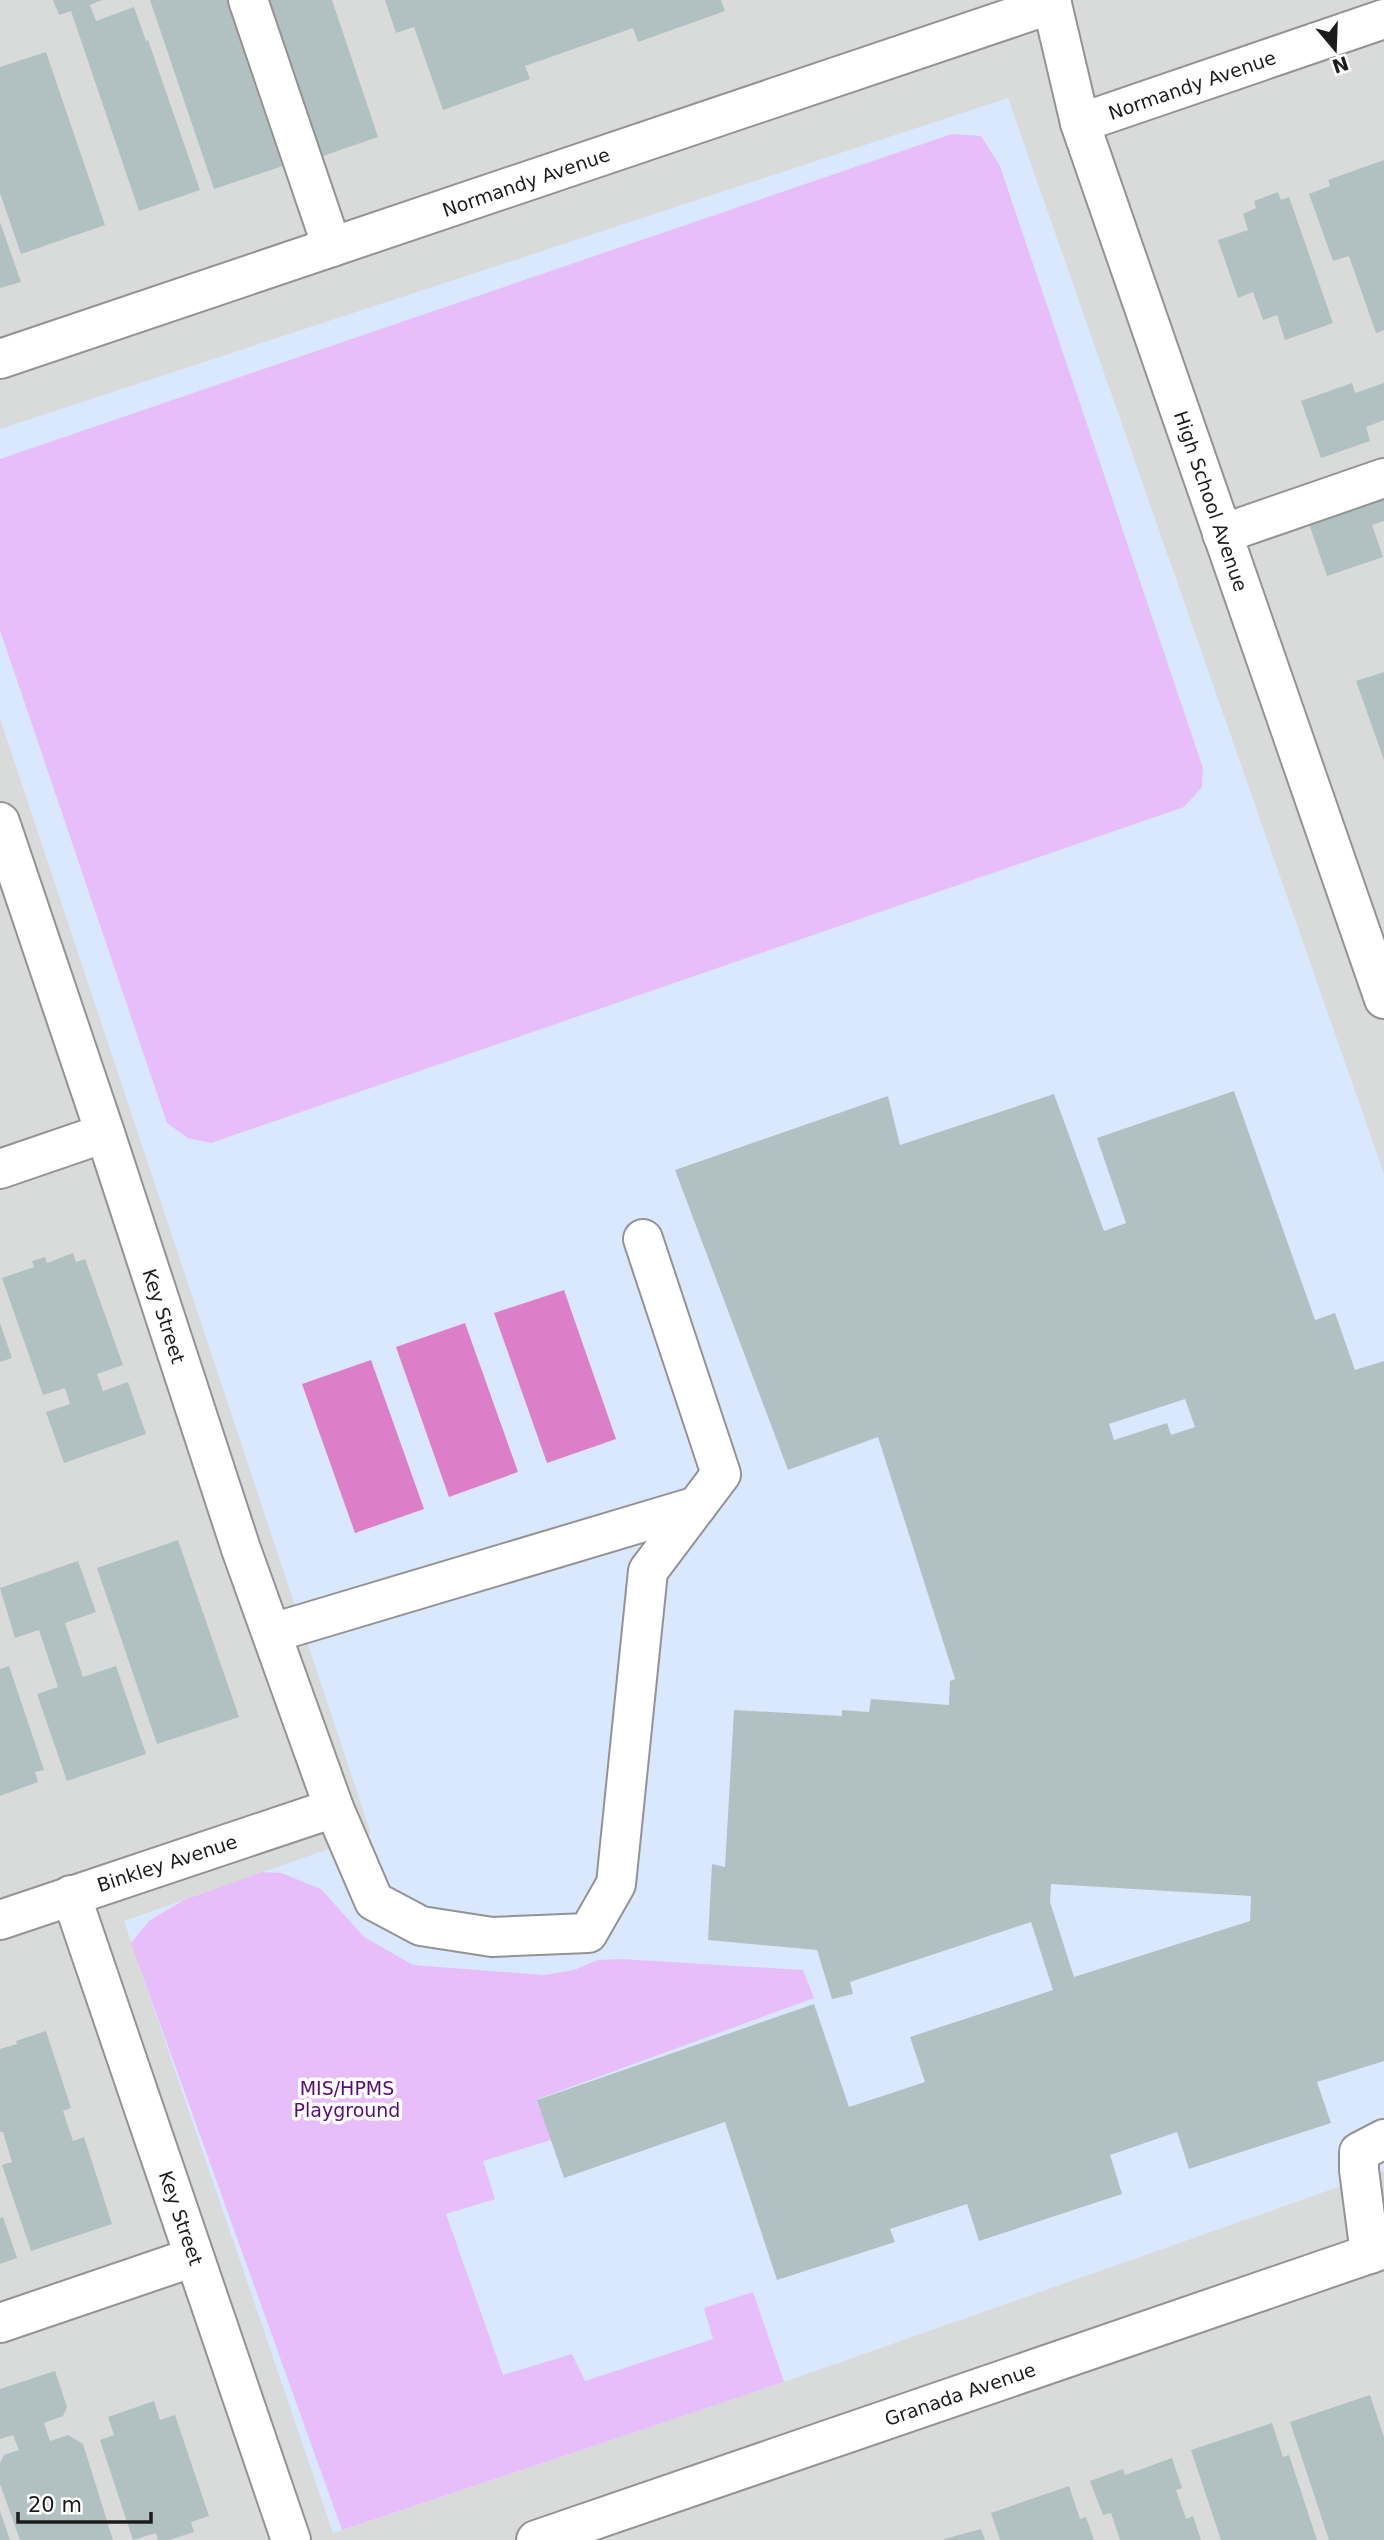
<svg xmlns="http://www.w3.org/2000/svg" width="1384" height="2540" viewBox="0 0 1384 2540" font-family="'DejaVu Sans',sans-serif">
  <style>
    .residential { fill: #d9dada }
    .education { fill: #dae8ff }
    .park { fill: #e7bef9 }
    .pitch { fill: #dd7fc8 }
    .building { fill: #b1c1c2; fill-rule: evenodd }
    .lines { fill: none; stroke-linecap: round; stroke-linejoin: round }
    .minor-casing { stroke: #939393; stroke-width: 42 }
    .minor { stroke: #fff; stroke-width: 38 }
    .labels { text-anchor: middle; stroke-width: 7; stroke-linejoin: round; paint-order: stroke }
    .street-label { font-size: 19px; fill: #1c1c1c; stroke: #fff }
    .park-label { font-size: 19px; fill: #580b79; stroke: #fff }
  </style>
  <rect width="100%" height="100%" fill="#e2eaee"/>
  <rect class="residential" x="0" y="0" width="1384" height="2540"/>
  <polygon class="education" points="1008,98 1384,1174 1384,2171 784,2382 333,2533 124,1921 371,1834 0,718 0,429"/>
  <g class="park">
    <polygon points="952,134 981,136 1000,166 1203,768 1202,787 1184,807 211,1143 188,1138 167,1123 0,630 0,459"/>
    <polygon points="262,1872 281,1873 321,1889 364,1937 413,1965 544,1975 574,1970 598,1960 622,1959 803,1970 814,1998 538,2099 551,2140 483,2161 495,2199 446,2214 503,2375 572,2354 585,2381 713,2339 704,2308 753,2292 784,2382 342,2530 131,1943 149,1921 184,1900"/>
  </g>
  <g class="pitch">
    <polygon points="564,1290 616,1439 547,1463 494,1313"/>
    <polygon points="465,1323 518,1472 449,1497 396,1347"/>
    <polygon points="371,1360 424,1509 355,1533 302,1384"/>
  </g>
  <g class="building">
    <polygon points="53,0 102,0 90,5 96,21 134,7 146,41 148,40 200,190 139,211 71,11 59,15"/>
    <polygon points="150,0 227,0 283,166 214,189"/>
    <polygon points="267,0 332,0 378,137 320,157"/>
    <polygon points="385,0 721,0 725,11 638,42 633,28 525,66 530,79 443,110 414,27 396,33"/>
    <polygon points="46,52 105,225 21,254 0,193 0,67"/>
    <polygon points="1384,160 1384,330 1376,333 1349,256 1333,261 1309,194 1330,186 1328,180"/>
    <polygon points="1278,192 1281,200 1289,197 1333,323 1285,340 1277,315 1263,320 1253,292 1238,298 1218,240 1248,230 1243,214 1256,208 1254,201"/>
    <polygon points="0,222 21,282 0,288"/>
    <polygon points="1352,383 1355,393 1384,383 1384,420 1366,427 1370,441 1321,458 1301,401"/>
    <polygon points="1384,499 1384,521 1372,525 1383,557 1327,576 1309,524"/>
    <polygon points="1384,672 1384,760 1356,681"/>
    <path d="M1234,1091L1315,1320L1335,1313L1355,1370L1384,1361V2061L1317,2082L1331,2123L1189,2169L1177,2132L1110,2155L1122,2194L979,2241L967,2204L890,2229L895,2242L777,2280L725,2122L564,2178L537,2100L814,2004L849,2107L925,2082L910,2037L1053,1990L1031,1922L850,1982L853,1994L832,1999L817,1950L708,1940L712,1864L725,1867L734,1710L842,1716V1710L869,1712L871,1699L949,1705L950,1681L955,1679L878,1437L788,1470L675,1170L888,1096L900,1145L1054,1094L1104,1231L1126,1223L1097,1138ZM1185,1399L1195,1427L1171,1435L1167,1423L1114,1440L1109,1424ZM1051,1884L1251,1896L1250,1921L1074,1977L1050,1902Z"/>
    <polygon points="73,1253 76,1262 85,1259 123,1365 97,1374 103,1391 128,1382 146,1434 64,1463 46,1412 70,1404 65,1388 43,1395 2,1278 34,1267 32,1261 45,1257 47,1263"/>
    <polygon points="0,1323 12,1358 0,1362"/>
    <polygon points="178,1540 239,1717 157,1744 97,1568"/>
    <polygon points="78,1561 96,1612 65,1623 83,1677 116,1666 146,1754 67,1781 37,1694 58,1687 39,1630 15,1638 0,1588"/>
    <polygon points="9,1666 44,1770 35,1772 38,1782 0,1796 0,1669"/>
    <polygon points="46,2031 71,2108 63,2111 73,2141 84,2137 112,2224 31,2251 2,2165 12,2162 3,2132 0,2132 0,2049 17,2044 16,2041"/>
    <polygon points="3,2217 17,2258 0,2264 0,2218"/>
    <polygon points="55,2371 67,2407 63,2416 44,2423 50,2441 68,2435 83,2444 113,2540 20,2540 0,2484 0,2463 4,2455 19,2450 13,2435 0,2439 0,2389"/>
    <polygon points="1370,2395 1384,2437 1384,2540 1329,2540 1290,2422"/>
    <polygon points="154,2401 160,2420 175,2415 209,2516 191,2522 194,2532 169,2540 158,2540 156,2533 133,2540 100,2440 114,2435 108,2417"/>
    <polygon points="1272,2423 1283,2457 1289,2455 1317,2540 1221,2540 1191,2450"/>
    <polygon points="1172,2458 1182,2488 1176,2490 1186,2519 1193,2516 1201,2540 1120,2540 1111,2513 1103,2515 1090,2481 1123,2469 1125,2475"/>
    <polygon points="1069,2486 1080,2519 1086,2517 1094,2540 1000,2540 991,2513"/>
    <polygon points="0,2511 10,2540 0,2540"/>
    <polygon points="981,2529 985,2540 944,2540 944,2539"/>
  </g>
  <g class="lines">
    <defs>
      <g id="minor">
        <polyline points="248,0 332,247"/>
        <polyline points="1051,0 1080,123 1384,999"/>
        <polyline points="1080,123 1384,19"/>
        <polyline points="0,359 1052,4"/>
        <polyline points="1222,534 1384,478"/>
        <polyline points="0,822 105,1133 241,1549 334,1808 374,1901 421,1926 492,1937 588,1933 616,1884 648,1571 721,1474 643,1239"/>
        <polyline points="0,1169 105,1133"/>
        <polyline points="272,1633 697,1506"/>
        <polyline points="71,1895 291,2540"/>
        <polyline points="0,1920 334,1808"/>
        <polyline points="1370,2254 1359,2170 1359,2152 1384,2139"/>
        <polyline points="0,2323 194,2257"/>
        <polyline points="536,2540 1384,2249"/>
      </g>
    </defs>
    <use href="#minor" class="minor-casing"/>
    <use href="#minor" class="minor"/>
  </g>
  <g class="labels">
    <g class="street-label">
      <text transform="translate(1192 85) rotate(-19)" y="7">Normandy Avenue</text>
      <text transform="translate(526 182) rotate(-19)" y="7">Normandy Avenue</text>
      <text transform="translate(1211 501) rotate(71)" y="7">High School Avenue</text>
      <text transform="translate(164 1316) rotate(72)" y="7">Key Street</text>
      <text transform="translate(167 1863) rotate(-18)" y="7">Binkley Avenue</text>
      <text transform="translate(181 2218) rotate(71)" y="7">Key Street</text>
      <text transform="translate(960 2394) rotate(-19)" y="7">Granada Avenue</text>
    </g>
    <g class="park-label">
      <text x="347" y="2095">MIS/HPMS<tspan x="347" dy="22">Playground</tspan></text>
    </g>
  </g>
  <g transform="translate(1335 49) rotate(161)" stroke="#ffffff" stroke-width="5" paint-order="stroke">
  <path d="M0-5L12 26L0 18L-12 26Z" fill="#1c1c1c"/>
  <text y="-10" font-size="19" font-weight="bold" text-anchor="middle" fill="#1c1c1c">N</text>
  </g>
  <path d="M18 2512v10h133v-10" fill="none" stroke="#1c1c1c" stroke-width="3.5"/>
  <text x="28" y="2512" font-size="21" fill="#1c1c1c" stroke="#ffffff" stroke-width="5" paint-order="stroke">20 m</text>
</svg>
